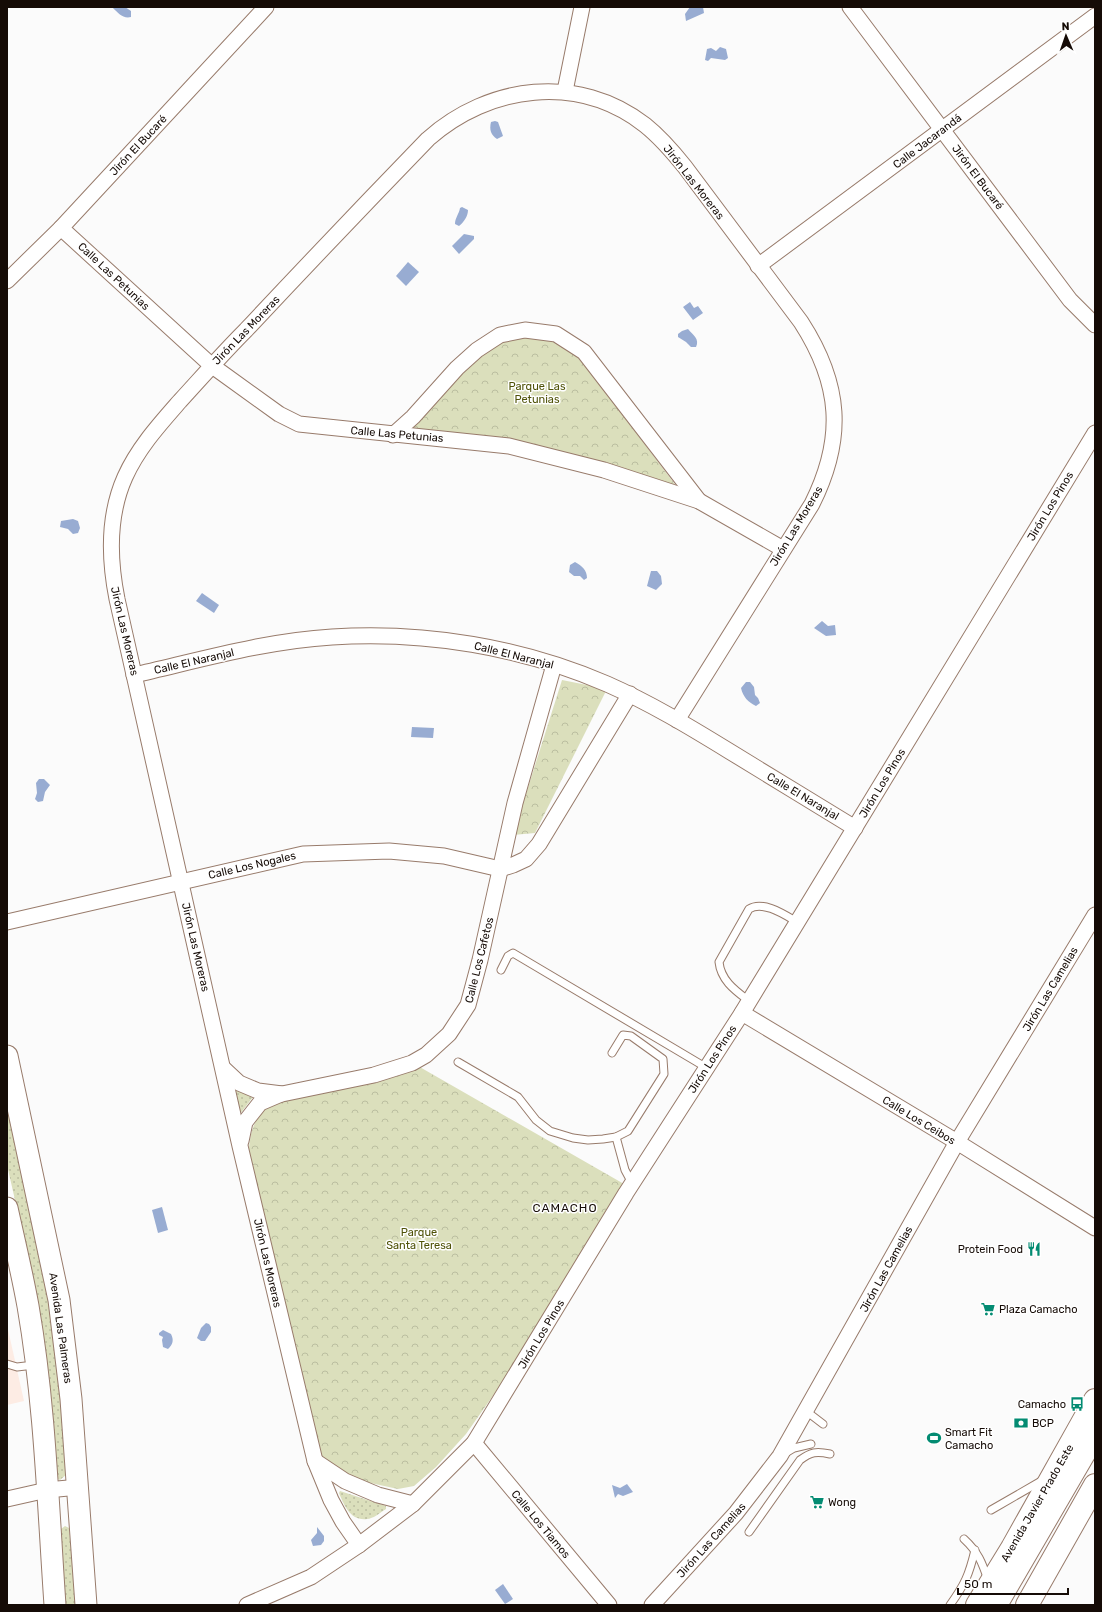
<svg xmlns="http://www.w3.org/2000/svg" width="1102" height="1612" viewBox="0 0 1102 1612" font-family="Rubik,sans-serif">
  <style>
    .built { fill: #fdece4 }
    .grass { fill: url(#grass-dots) }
    .park { fill: url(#park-crowns) }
    .water { fill: #98acd2 }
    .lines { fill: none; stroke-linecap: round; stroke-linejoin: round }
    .service-casing { stroke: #987b6b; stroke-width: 9 }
    .minor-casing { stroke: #987b6b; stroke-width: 17 }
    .secondary-casing { stroke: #987b6b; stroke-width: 23 }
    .primary-casing { stroke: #987b6b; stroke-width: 24 }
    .motorway-casing { stroke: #987b6b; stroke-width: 24 }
    .service { stroke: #fff; stroke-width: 7 }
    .minor { stroke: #fff; stroke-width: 15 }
    .secondary { stroke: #fff; stroke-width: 21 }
    .primary { stroke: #fff; stroke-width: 22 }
    .motorway { stroke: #fff; stroke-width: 22 }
    .labels { text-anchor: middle; stroke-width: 3; stroke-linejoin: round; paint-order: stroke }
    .street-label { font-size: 11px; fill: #150b06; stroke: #fff }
    .park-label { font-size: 11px; fill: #4f5208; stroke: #fff }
    .poi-label { font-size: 11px; fill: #150b06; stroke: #fff; text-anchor: start }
    .neighbourhood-label { font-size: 12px; letter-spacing: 1px; fill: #150b06; stroke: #fff }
  </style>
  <defs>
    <pattern id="grass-dots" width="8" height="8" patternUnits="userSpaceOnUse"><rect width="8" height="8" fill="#dbdfbc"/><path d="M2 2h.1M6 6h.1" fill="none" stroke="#bbbea0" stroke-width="1.8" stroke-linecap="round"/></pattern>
    <pattern id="park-crowns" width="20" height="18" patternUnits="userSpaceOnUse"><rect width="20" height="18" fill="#dbdfbc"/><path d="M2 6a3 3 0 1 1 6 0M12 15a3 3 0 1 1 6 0" fill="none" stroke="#bbbea0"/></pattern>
  </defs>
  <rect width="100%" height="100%" fill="#fbfbfb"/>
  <polygon class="built" points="7,1325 24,1401 7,1405"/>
  <g class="grass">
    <polygon points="234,1087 253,1097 240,1114"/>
    <polygon points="7,1091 53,1305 62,1389 67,1474 60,1480 54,1477 31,1270 7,1165"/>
    <path d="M340,1491L386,1506V1509C381,1512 373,1519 367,1519C350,1521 344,1505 339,1493Z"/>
    <polygon points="65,1526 69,1528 69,1530 77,1605 62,1605 59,1573 63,1564 61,1529"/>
  </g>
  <g class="park">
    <polygon points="524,337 552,340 577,354 680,491 411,428 463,371 501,341"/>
    <polygon points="562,680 607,689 535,833 513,835"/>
    <path d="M418,1066L624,1184L504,1380L466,1434L436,1467L414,1486L398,1489L366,1482L336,1470L316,1453L248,1158C250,1136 251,1121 269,1105Z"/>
  </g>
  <g class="water">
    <path d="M112,7H125L131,11V17C123,19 118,13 112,7Z"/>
    <polygon points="690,7 703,7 704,13 686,21 685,14"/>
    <polygon points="720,47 726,49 728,58 725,60 711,58 708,61 705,60 707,49 711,48 716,51"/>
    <path d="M495,121L498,122L503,136L497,139C491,135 489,130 491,122Z"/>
    <path d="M462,207L468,210C468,216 464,222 459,226L455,224C455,218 459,214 460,208Z"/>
    <polygon points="464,234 474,236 474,239 459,254 452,246"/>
    <polygon points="408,262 419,272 406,286 396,276"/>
    <polygon points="690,302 694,308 698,306 703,313 693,320 683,307"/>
    <path d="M688,329C693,335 700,339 696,347H691L686,342L678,337V334L682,331Z"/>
    <polygon points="73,519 78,521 80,528 78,533 73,534 68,529 60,527 61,521"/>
    <path d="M575,562C582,566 587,570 587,578L584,580L580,576H574L569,572L570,565Z"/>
    <polygon points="651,571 657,571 661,576 662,584 656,590 647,586"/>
    <polygon points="202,593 219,605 214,613 196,601"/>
    <polygon points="822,621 828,626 835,625 836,635 826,636 814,628"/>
    <path d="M746,682H750L754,687L755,695L758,698L760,703L756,706C748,702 743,697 741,688Z"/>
    <polygon points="412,727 434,728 433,738 411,737"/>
    <polygon points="39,779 44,779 50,785 45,792 43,801 38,802 35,799 37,793 36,783"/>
    <polygon points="162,1207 168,1230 158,1233 152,1210"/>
    <polygon points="206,1323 209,1324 211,1327 211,1332 205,1341 201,1341 197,1338 201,1328"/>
    <path d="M163,1330L171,1334C174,1340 173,1344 168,1349L163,1347L162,1340L163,1337L159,1335V1333Z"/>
    <polygon points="627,1484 633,1492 623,1496 618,1494 615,1498 612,1485 620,1488"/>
    <polygon points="317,1527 324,1536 324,1541 321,1545 313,1546 311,1540 317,1533"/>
    <polygon points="503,1584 513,1599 505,1604 495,1590"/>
  </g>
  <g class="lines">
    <defs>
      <g id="service">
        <polyline points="501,970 508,956 513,953 707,1068"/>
        <path d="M749,1001C736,991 721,981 719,962L749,909C763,900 785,915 797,922"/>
        <polyline points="458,1062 518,1097 536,1120 550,1131 573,1138 588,1140 603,1139 616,1137 628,1131 664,1074 663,1059 631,1036 623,1035 612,1053"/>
        <polyline points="616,1137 625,1170 632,1183"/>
        <polyline points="7,1364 17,1367 34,1365"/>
        <polyline points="806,1411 823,1424"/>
        <polyline points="784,1454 794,1448 811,1444"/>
        <polyline points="991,1510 1043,1480"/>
        <path d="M749,1532L800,1460C811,1452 816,1451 830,1454"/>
        <path d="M964,1539C978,1552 982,1562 988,1580"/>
        <path d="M950,1605C965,1584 969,1575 975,1550"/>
      </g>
      <g id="minor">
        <polyline points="850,7 1070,300 1095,325"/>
        <polyline points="565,91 582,7"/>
        <polyline points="61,228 211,365 279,414 299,424 509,446 604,470 699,501 783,549"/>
        <polyline points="758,266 1095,16"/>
        <polyline points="7,281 61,228 266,7"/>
        <polyline points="393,435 413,417 457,368 477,350 500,335 525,330 556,334 584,352 699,501"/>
        <path d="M134,675C200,660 265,641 332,637C425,631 522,647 607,684C650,703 690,727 729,751C771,777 813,802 855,828"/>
        <polyline points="7,922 303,854 389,851 444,856 500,869 513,865 526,859 539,844 630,694"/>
        <polyline points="742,1013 957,1142 1095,1228"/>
        <polyline points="224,1069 239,1083 258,1091 282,1094 374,1075 412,1063 426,1055 449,1034 468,1005 480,960 515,803 554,665"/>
        <polyline points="241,1141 245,1122 260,1103 281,1094"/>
        <polyline points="474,1443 609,1605"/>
        <polyline points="315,1461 345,1481 378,1495 413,1504"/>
        <polyline points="7,1499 47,1490 79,1487"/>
        <path d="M359,1545L343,1522L331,1500L315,1461L240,1146L117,599C109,559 108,515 125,477C138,448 159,425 180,401C202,377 223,353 246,330C306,266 367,202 428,139C489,85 578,73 645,125C660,137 673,152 685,167L801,322C841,384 845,438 812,504L677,720"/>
        <polyline points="247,1605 311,1577 359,1545 413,1504 474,1443 626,1193 742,1013 1095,433"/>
        <polyline points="652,1605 736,1513 780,1456 957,1142 1095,915"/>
      </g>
      <g id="secondary">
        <polyline points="7,1056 59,1300 71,1399 86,1605"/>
        <path d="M7,1208C14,1240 22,1273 28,1306C45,1404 48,1505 55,1605"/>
      </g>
      <g id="primary">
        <polyline points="977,1605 1012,1548 1095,1400"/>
        <polyline points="1027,1605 1095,1485"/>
      </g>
      <polyline id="motorway" points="996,1605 1095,1435"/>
    </defs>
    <use href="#service" class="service-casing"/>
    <use href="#minor" class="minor-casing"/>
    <use href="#secondary" class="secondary-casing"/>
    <use href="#primary" class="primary-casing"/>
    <use href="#motorway" class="motorway-casing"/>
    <use href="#service" class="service"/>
    <use href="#minor" class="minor"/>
    <use href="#secondary" class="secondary"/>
    <use href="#primary" class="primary"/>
    <use href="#motorway" class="motorway"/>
  </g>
  <defs>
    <symbol id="restaurant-bare" viewBox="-9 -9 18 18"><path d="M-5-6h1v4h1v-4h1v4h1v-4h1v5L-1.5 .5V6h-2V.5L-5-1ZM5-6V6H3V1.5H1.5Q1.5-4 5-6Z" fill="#038b72" stroke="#fff" stroke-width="2.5" paint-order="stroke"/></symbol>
    <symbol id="supermarket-bare" viewBox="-9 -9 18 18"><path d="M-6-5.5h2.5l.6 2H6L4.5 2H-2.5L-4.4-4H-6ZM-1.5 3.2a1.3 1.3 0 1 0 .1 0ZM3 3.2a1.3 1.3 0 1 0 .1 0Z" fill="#038b72" stroke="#fff" stroke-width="2.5" paint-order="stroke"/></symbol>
    <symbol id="bus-bare" viewBox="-9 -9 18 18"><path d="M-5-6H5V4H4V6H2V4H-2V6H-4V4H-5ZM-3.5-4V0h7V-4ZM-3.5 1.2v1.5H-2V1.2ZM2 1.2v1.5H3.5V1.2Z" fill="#038b72" stroke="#fff" stroke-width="2.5" paint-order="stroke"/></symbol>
    <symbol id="bank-bare" viewBox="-9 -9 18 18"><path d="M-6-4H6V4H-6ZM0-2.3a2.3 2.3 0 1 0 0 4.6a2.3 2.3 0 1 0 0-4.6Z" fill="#038b72" stroke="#fff" stroke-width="2.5" paint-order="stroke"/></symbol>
    <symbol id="stadium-bare" viewBox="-9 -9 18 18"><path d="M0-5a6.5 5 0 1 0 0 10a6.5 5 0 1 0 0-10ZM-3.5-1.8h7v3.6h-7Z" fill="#038b72" stroke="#fff" stroke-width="2.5" paint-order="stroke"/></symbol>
  </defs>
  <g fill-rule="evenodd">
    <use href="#restaurant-bare" x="1024" y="1239" width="20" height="20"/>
    <use href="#supermarket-bare" x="978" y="1299" width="20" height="20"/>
    <use href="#bus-bare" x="1067" y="1394" width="20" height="20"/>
    <use href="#bank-bare" x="1011" y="1413" width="20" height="20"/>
    <use href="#stadium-bare" x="924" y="1428" width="20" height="20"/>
    <use href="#supermarket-bare" x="807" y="1492" width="20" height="20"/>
  </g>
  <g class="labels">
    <g class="street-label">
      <text transform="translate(927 141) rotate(-37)" y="4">Calle Jacarandá</text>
      <text transform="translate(138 145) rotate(-47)" y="4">Jirón El Bucaré</text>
      <text transform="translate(978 177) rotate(53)" y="4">Jirón El Bucaré</text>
      <text transform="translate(694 182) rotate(52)" y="4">Jirón Las Moreras</text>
      <text transform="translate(114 276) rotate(43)" y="4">Calle Las Petunias</text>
      <text transform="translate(246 330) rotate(-46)" y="4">Jirón Las Moreras</text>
      <text transform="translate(397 434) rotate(5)" y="4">Calle Las Petunias</text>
      <text transform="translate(1050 506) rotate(-59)" y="4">Jirón Los Pinos</text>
      <text transform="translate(796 526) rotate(-59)" y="4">Jirón Las Moreras</text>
      <text transform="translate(125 631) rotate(77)" y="4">Jirón Las Moreras</text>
      <text transform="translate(514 655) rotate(14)" y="4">Calle El Naranjal</text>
      <text transform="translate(194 661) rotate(-13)" y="4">Calle El Naranjal</text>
      <text transform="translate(882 783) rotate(-59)" y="4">Jirón Los Pinos</text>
      <text transform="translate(803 796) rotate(31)" y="4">Calle El Naranjal</text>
      <text transform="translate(252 865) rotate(-13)" y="4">Calle Los Nogales</text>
      <text transform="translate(196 947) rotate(77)" y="4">Jirón Las Moreras</text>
      <text transform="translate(479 960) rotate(-76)" y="4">Calle Los Cafetos</text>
      <text transform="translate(1050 989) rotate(-59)" y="4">Jirón Las Camelias</text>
      <text transform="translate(712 1059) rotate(-57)" y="4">Jirón Los Pinos</text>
      <text transform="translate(919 1120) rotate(31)" y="4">Calle Los Ceibos</text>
      <text transform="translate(268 1263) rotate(77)" y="4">Jirón Las Moreras</text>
      <text transform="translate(886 1269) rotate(-61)" y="4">Jirón Las Camelias</text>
      <text transform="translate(61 1328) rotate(82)" y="4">Avenida Las Palmeras</text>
      <text transform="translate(541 1334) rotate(-59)" y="4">Jirón Los Pinos</text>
      <text transform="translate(1037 1503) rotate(-60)" y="4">Avenida Javier Prado Este</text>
      <text transform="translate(541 1524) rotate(50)" y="4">Calle Los Tiamos</text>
      <text transform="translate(711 1540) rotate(-48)" y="4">Jirón Las Camelias</text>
    </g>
    <g class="park-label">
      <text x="537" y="390">Parque Las<tspan x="537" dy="13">Petunias</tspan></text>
      <text x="419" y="1236">Parque<tspan x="419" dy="13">Santa Teresa</tspan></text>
    </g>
    <g class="poi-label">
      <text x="1023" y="1253" text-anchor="end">Protein Food</text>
      <text x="999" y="1313">Plaza Camacho</text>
      <text x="1066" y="1408" text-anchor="end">Camacho</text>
      <text x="1032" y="1427">BCP</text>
      <text x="945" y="1436">Smart Fit<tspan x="945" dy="13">Camacho</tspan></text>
      <text x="828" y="1506">Wong</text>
    </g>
    <g class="neighbourhood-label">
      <text x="565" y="1212">CAMACHO</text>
    </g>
  </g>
  <rect width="1102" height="1612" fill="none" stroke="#150b06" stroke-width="16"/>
  <g transform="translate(1066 36) rotate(358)" stroke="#ffffff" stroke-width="3" paint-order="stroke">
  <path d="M0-3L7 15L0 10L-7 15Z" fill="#150b06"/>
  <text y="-6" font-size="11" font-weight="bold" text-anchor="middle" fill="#150b06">N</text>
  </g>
  <path d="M958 1588v6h110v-6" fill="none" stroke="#150b06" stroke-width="2"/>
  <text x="964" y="1588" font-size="12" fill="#150b06" stroke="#ffffff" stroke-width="3" paint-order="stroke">50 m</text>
</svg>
